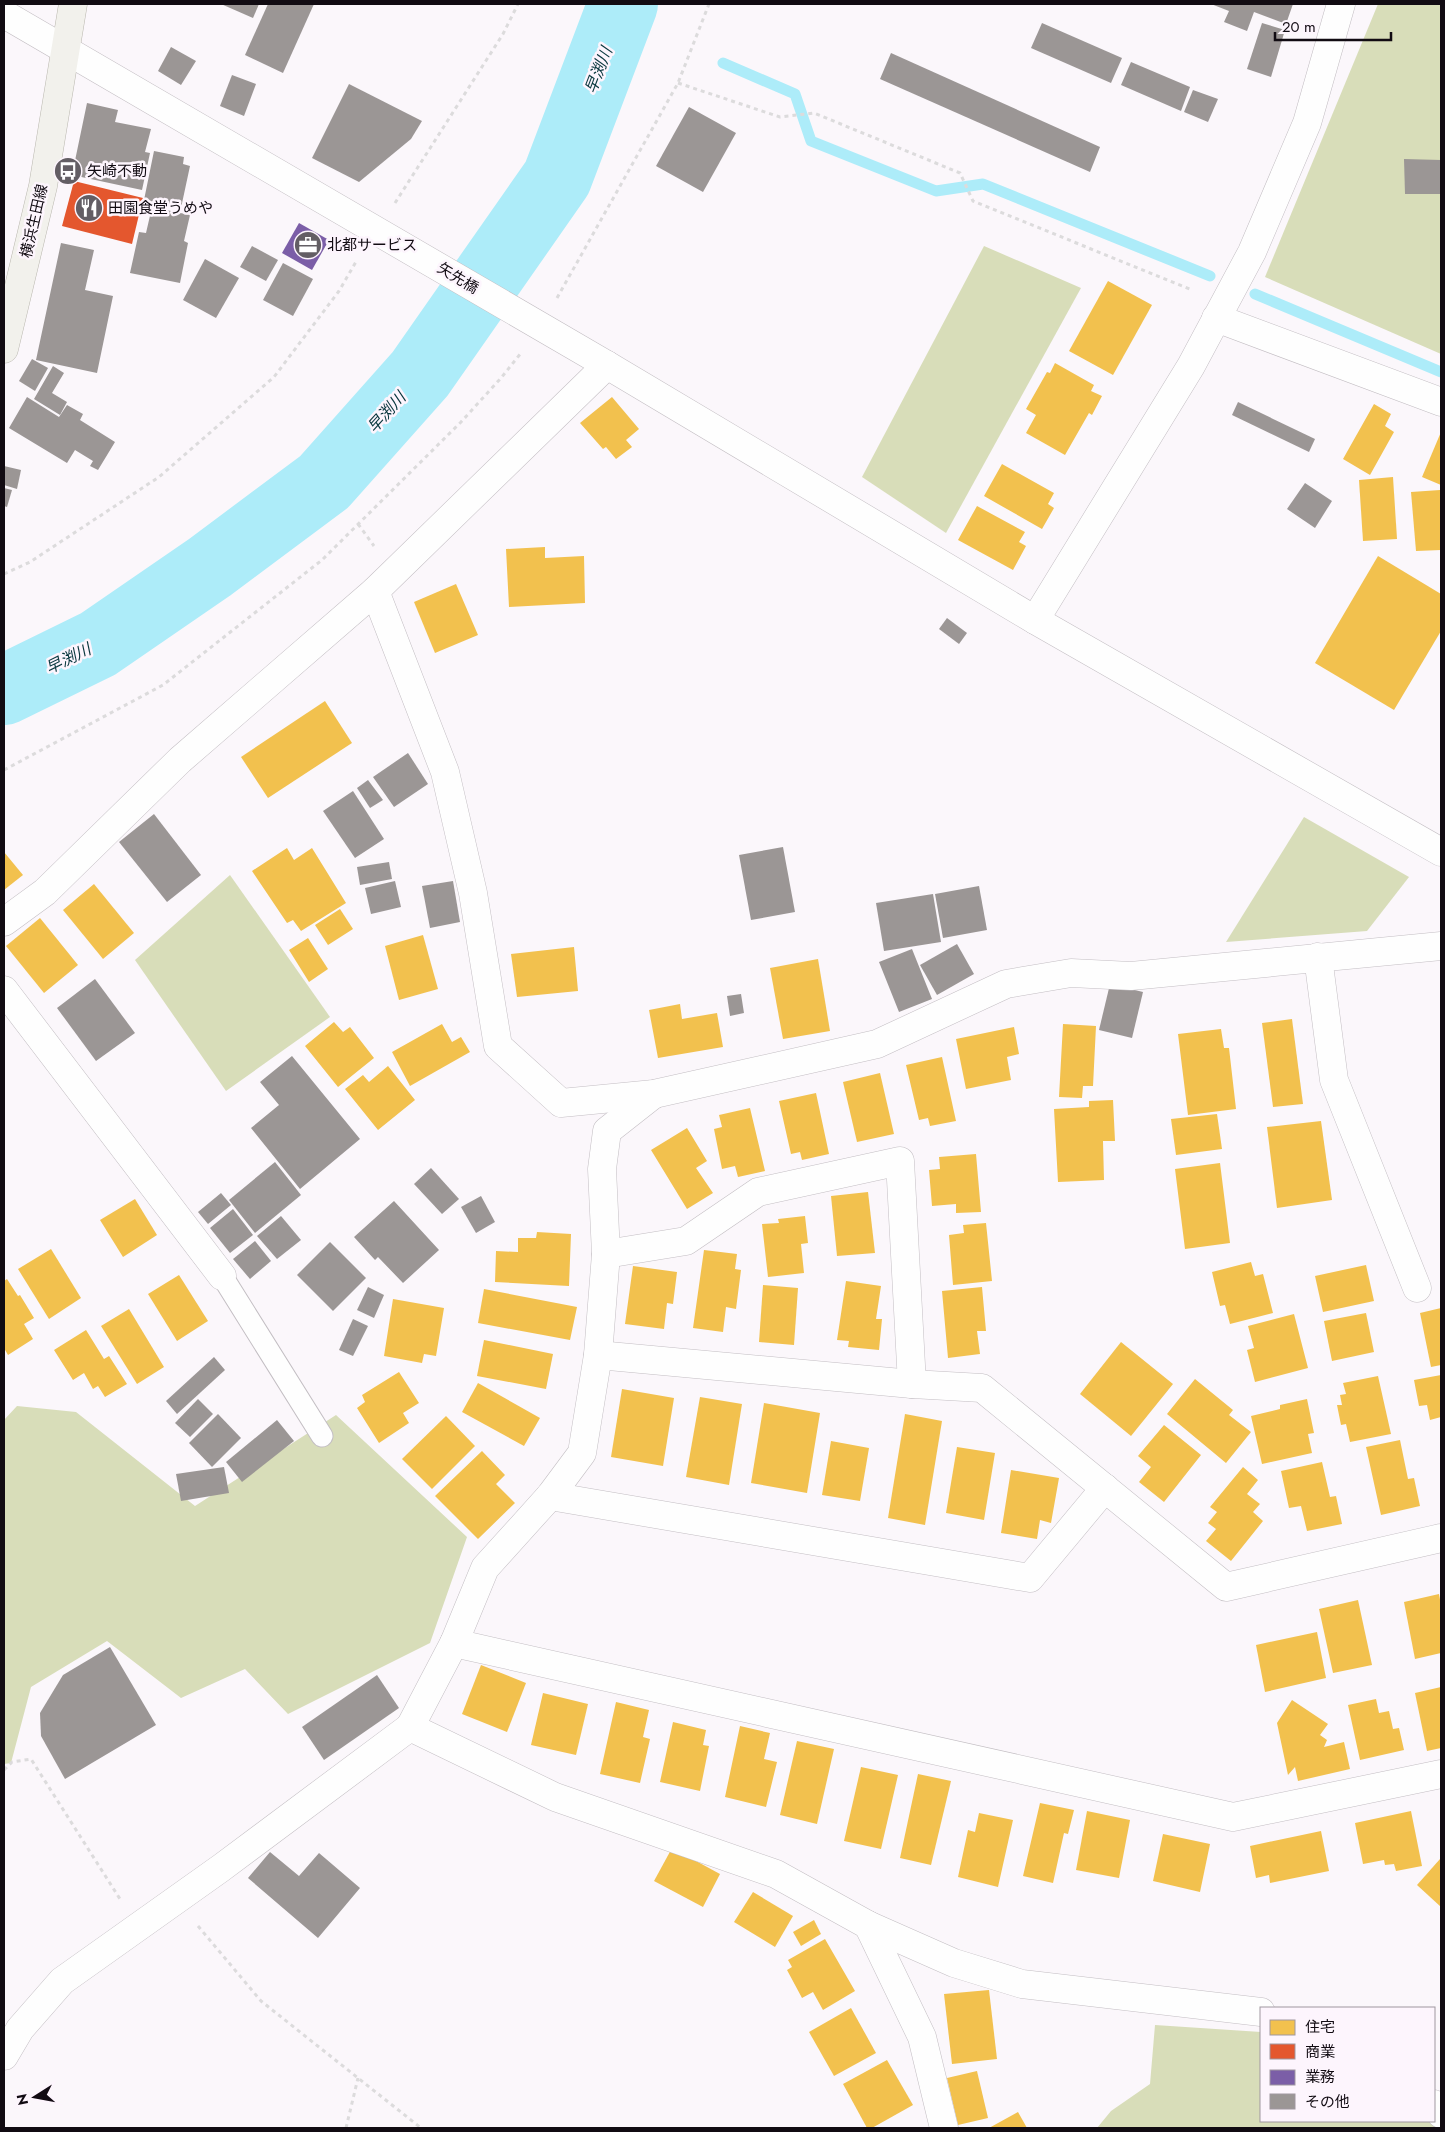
<svg xmlns="http://www.w3.org/2000/svg" width="1445" height="2132" viewBox="0 0 1445 2132" font-family="Jost,'Noto Sans JP',sans-serif">
  <style>
    .forest { fill: #d8ddb9 }
    .homes { fill: #f2c14e }
    .shops { fill: #e4572e }
    .offices { fill: #7b5ea7 }
    .lines { fill: none; stroke-linecap: round; stroke-linejoin: round }
    .stream { stroke: #adecf9; stroke-width: 11 }
    .river { stroke: #adecf9; stroke-width: 70 }
    .building { fill: #9b9695 }
    .service-casing { stroke: #c3bec3; stroke-width: 23 }
    .minor-casing { stroke: #c3bec3; stroke-width: 29 }
    .tertiary-casing { stroke: #c3bec3; stroke-width: 29 }
    .primary-casing { stroke: #b8b6ad; stroke-width: 29 }
    .path { stroke: #dcdbdc; stroke-width: 3; stroke-dasharray: 4 4; stroke-linecap: butt }
    .service { stroke: #fefefe; stroke-width: 21 }
    .minor { stroke: #fefefe; stroke-width: 28 }
    .tertiary { stroke: #fefefe; stroke-width: 28 }
    .primary { stroke: #f2f1ec; stroke-width: 28 }
    .labels { text-anchor: middle; stroke-width: 5; stroke-linejoin: round; paint-order: stroke }
    .poi-label { font-size: 15px; fill: #110b12; stroke: #fdf5fd; text-anchor: start }
    .street-label { font-size: 15px; fill: #110b12; stroke: #fdf5fd }
    .water-label { font-size: 16px; font-style: italic; fill: #08363d; stroke: #fdf5fd }
  </style>
  <rect width="100%" height="100%" fill="#fbf7fb"/>
  <g class="forest">
    <polygon points="1378,4 1441,4 1441,354 1265,277"/>
    <polygon points="984,246 1081,288 946,533 862,477"/>
    <polygon points="1304,817 1409,877 1367,931 1226,942"/>
    <polygon points="230,875 330,1017 226,1091 135,960"/>
    <polygon points="17,1406 76,1412 195,1506 336,1415 467,1537 430,1643 288,1714 245,1669 181,1698 107,1641 31,1687 11,1763 4,1764 4,1420"/>
    <polygon points="1155,2025 1261,2032 1261,2121 1432,2121 1439,2128 1097,2128 1111,2111 1150,2084"/>
  </g>
  <g class="homes">
    <polygon points="1108,281 1152,305 1113,375 1069,351"/>
    <polygon points="1055,363 1094,385 1091,391 1102,396 1092,415 1089,413 1065,455 1026,433 1036,415 1026,409 1047,372 1050,373"/>
    <polygon points="612,397 639,429 626,440 632,447 616,459 606,447 603,449 580,423"/>
    <polygon points="1374,404 1391,414 1385,426 1394,432 1370,475 1343,459"/>
    <polygon points="1441,432 1441,485 1422,477"/>
    <polygon points="1002,464 1054,493 1048,504 1054,508 1042,529 984,496"/>
    <polygon points="1393,477 1397,539 1363,541 1359,480"/>
    <polygon points="1440,490 1441,550 1416,551 1411,492"/>
    <polygon points="977,506 1025,532 1019,542 1026,546 1013,570 958,540"/>
    <polygon points="545,547 545,558 584,556 585,603 509,607 506,549"/>
    <polygon points="1378,556 1441,594 1441,631 1394,710 1315,663"/>
    <polygon points="456,584 478,635 435,653 414,602"/>
    <polygon points="325,701 352,743 268,798 241,757"/>
    <polygon points="287,848 294,860 312,848 346,903 301,931 293,920 287,923 252,871"/>
    <polygon points="4,852 23,875 4,890"/>
    <polygon points="94,884 134,933 103,959 63,910"/>
    <polygon points="340,909 353,929 328,945 315,925"/>
    <polygon points="40,918 78,965 44,993 6,946"/>
    <polygon points="423,935 438,989 399,1000 385,946"/>
    <polygon points="308,938 328,969 309,982 289,950"/>
    <polygon points="574,947 578,991 517,997 511,954"/>
    <polygon points="818,959 830,1031 783,1039 770,968"/>
    <polygon points="680,1004 682,1019 717,1013 723,1047 658,1058 649,1010"/>
    <polygon points="1292,1019 1303,1104 1273,1107 1262,1023"/>
    <polygon points="334,1022 343,1032 350,1027 374,1058 338,1087 305,1046"/>
    <polygon points="442,1024 452,1042 461,1037 470,1052 410,1086 392,1052"/>
    <polygon points="1063,1024 1096,1026 1093,1086 1083,1086 1082,1098 1059,1097"/>
    <polygon points="1014,1027 1019,1054 1007,1057 1011,1080 966,1089 956,1039"/>
    <polygon points="1221,1029 1224,1048 1229,1048 1236,1109 1188,1115 1178,1034"/>
    <polygon points="942,1057 956,1121 930,1126 928,1118 919,1120 906,1065"/>
    <polygon points="388,1066 415,1100 378,1130 345,1089 363,1075 369,1082"/>
    <polygon points="880,1073 894,1134 857,1142 843,1082"/>
    <polygon points="816,1093 829,1154 802,1160 800,1152 791,1154 779,1101"/>
    <polygon points="1113,1100 1115,1141 1103,1141 1104,1180 1058,1182 1054,1109 1089,1107 1089,1101"/>
    <polygon points="750,1108 765,1171 738,1177 735,1166 722,1169 714,1129 722,1127 719,1115"/>
    <polygon points="1217,1114 1222,1149 1176,1155 1171,1119"/>
    <polygon points="1321,1121 1332,1200 1277,1208 1267,1127"/>
    <polygon points="687,1128 707,1161 696,1168 713,1193 687,1209 651,1150"/>
    <polygon points="976,1154 981,1212 956,1213 956,1204 932,1206 929,1170 940,1169 939,1157"/>
    <polygon points="1220,1163 1230,1243 1185,1249 1175,1169"/>
    <polygon points="868,1192 875,1253 837,1256 831,1196"/>
    <polygon points="135,1199 157,1235 123,1257 100,1220"/>
    <polygon points="805,1216 808,1243 801,1244 804,1273 768,1277 762,1224 779,1223 778,1219"/>
    <polygon points="986,1223 992,1281 953,1285 949,1235 964,1233 963,1225"/>
    <polygon points="537,1232 571,1234 569,1286 495,1282 496,1251 518,1252 518,1238 536,1238"/>
    <polygon points="51,1249 81,1298 49,1319 18,1269"/>
    <polygon points="704,1250 737,1254 735,1269 741,1270 736,1309 726,1307 723,1332 693,1328"/>
    <polygon points="1251,1262 1255,1276 1263,1274 1273,1313 1230,1324 1225,1305 1220,1306 1212,1272"/>
    <polygon points="1366,1265 1374,1301 1323,1312 1315,1276"/>
    <polygon points="633,1266 677,1272 673,1304 667,1303 664,1329 625,1324"/>
    <polygon points="179,1275 208,1321 177,1341 148,1294"/>
    <polygon points="7,1279 18,1296 20,1295 34,1318 24,1324 33,1339 8,1355 4,1348 4,1281"/>
    <polygon points="846,1281 881,1286 876,1319 882,1319 879,1350 848,1347 849,1341 837,1340"/>
    <polygon points="763,1285 798,1288 794,1345 759,1342"/>
    <polygon points="982,1287 986,1331 977,1331 980,1354 948,1358 942,1291"/>
    <polygon points="484,1289 577,1307 570,1340 478,1323"/>
    <polygon points="393,1299 444,1308 436,1356 424,1354 422,1363 384,1356"/>
    <polygon points="1441,1308 1441,1365 1431,1367 1420,1313"/>
    <polygon points="129,1309 164,1367 137,1384 101,1326"/>
    <polygon points="1366,1313 1374,1352 1332,1361 1324,1321"/>
    <polygon points="1294,1314 1308,1368 1255,1382 1247,1350 1254,1348 1248,1326"/>
    <polygon points="86,1330 104,1359 109,1356 127,1384 105,1397 98,1386 93,1389 84,1373 73,1380 54,1350"/>
    <polygon points="484,1340 553,1354 546,1389 477,1376"/>
    <polygon points="1121,1342 1173,1384 1131,1436 1080,1394"/>
    <polygon points="399,1372 419,1403 403,1413 409,1423 379,1443 357,1408 365,1402 362,1395"/>
    <polygon points="1441,1375 1441,1417 1430,1420 1427,1405 1419,1406 1414,1380"/>
    <polygon points="1378,1376 1391,1434 1350,1442 1346,1424 1341,1425 1337,1405 1342,1405 1340,1395 1346,1394 1343,1383"/>
    <polygon points="1195,1379 1233,1410 1229,1415 1251,1432 1226,1463 1167,1414"/>
    <polygon points="478,1383 540,1418 524,1446 462,1412"/>
    <polygon points="622,1389 674,1398 663,1466 611,1457"/>
    <polygon points="700,1397 742,1404 729,1485 686,1477"/>
    <polygon points="1307,1399 1314,1433 1308,1434 1312,1453 1262,1464 1251,1416 1280,1409 1280,1405"/>
    <polygon points="764,1403 820,1413 807,1493 751,1483"/>
    <polygon points="905,1414 942,1421 925,1525 888,1518"/>
    <polygon points="446,1416 475,1446 432,1489 402,1459"/>
    <polygon points="1164,1425 1201,1455 1164,1502 1139,1482 1151,1467 1138,1456"/>
    <polygon points="1400,1440 1408,1479 1414,1478 1420,1506 1381,1515 1366,1447"/>
    <polygon points="831,1441 869,1448 860,1501 822,1495"/>
    <polygon points="957,1447 995,1453 984,1520 946,1513"/>
    <polygon points="482,1451 505,1475 496,1484 515,1503 478,1539 435,1496"/>
    <polygon points="1322,1462 1330,1497 1336,1496 1342,1524 1307,1531 1301,1506 1289,1508 1281,1471"/>
    <polygon points="1243,1467 1258,1480 1247,1494 1260,1504 1253,1512 1263,1521 1231,1561 1206,1541 1216,1529 1208,1523 1217,1512 1210,1507"/>
    <polygon points="1011,1470 1059,1478 1051,1523 1040,1520 1037,1539 1001,1533"/>
    <polygon points="1439,1594 1441,1605 1441,1653 1415,1659 1404,1602"/>
    <polygon points="1358,1600 1372,1665 1333,1673 1319,1609"/>
    <polygon points="1317,1632 1326,1678 1265,1692 1256,1645"/>
    <polygon points="481,1665 526,1683 507,1732 462,1714"/>
    <polygon points="1441,1687 1441,1748 1427,1751 1415,1693"/>
    <polygon points="543,1693 588,1704 576,1755 531,1745"/>
    <polygon points="1376,1699 1379,1713 1389,1711 1393,1729 1399,1728 1404,1750 1360,1760 1348,1705"/>
    <polygon points="1292,1700 1328,1724 1320,1735 1327,1740 1324,1747 1344,1742 1350,1769 1298,1781 1295,1767 1288,1775 1277,1723"/>
    <polygon points="616,1702 649,1710 643,1737 650,1739 640,1783 600,1774"/>
    <polygon points="673,1722 706,1730 703,1745 709,1746 700,1791 660,1782"/>
    <polygon points="740,1726 770,1733 764,1759 777,1762 766,1807 725,1797"/>
    <polygon points="797,1741 834,1749 817,1824 780,1815"/>
    <polygon points="861,1767 898,1775 881,1849 844,1841"/>
    <polygon points="918,1774 951,1781 931,1865 900,1858"/>
    <polygon points="1040,1803 1074,1810 1068,1834 1064,1833 1053,1883 1023,1876"/>
    <polygon points="1087,1811 1130,1820 1119,1878 1076,1870"/>
    <polygon points="1411,1811 1422,1866 1396,1871 1394,1864 1385,1865 1384,1860 1363,1864 1355,1823"/>
    <polygon points="979,1813 1013,1820 998,1887 958,1877 968,1830 975,1832"/>
    <polygon points="1321,1831 1329,1871 1270,1883 1269,1875 1256,1878 1250,1846"/>
    <polygon points="1163,1834 1210,1844 1200,1892 1153,1881"/>
    <polygon points="672,1848 720,1874 703,1907 654,1881"/>
    <polygon points="1440,1859 1441,1860 1441,1907 1417,1885"/>
    <polygon points="753,1892 793,1916 775,1947 734,1922"/>
    <polygon points="814,1920 821,1934 801,1946 793,1932"/>
    <polygon points="825,1939 855,1991 823,2010 813,1992 802,1998 787,1970 792,1967 788,1960"/>
    <polygon points="989,1990 997,2059 952,2064 944,1994"/>
    <polygon points="851,2008 876,2053 834,2076 809,2032"/>
    <polygon points="887,2060 913,2105 872,2128 867,2128 843,2084"/>
    <polygon points="977,2071 988,2118 958,2125 947,2078"/>
    <polygon points="1018,2112 1027,2128 989,2128"/>
  </g>
  <polygon class="shops" points="74,181 143,198 132,244 62,226"/>
  <polygon class="offices" points="299,223 329,240 312,270 282,253"/>
  <g class="lines">
    <g class="stream">
      <polyline points="723,63 795,94 811,141 936,191 983,184 1210,276"/>
      <polyline points="1255,294 1441,372"/>
    </g>
    <polyline class="river" points="4,690 98,644 210,567 324,482 420,374 557,178 623,4"/>
  </g>
  <g class="building">
    <polygon points="221,4 259,4 253,18"/>
    <polygon points="268,4 314,4 283,73 245,55"/>
    <polygon points="1211,4 1293,4 1286,24 1254,12 1247,31 1224,22 1229,11"/>
    <polygon points="1042,23 1122,58 1111,83 1031,48"/>
    <polygon points="1262,23 1285,30 1271,77 1247,69"/>
    <polygon points="171,47 196,61 181,85 158,71"/>
    <polygon points="891,53 1100,147 1090,172 880,79"/>
    <polygon points="1131,62 1190,87 1181,111 1121,85"/>
    <polygon points="232,75 256,84 244,116 220,106"/>
    <polygon points="349,84 422,121 411,139 359,182 312,158"/>
    <polygon points="1193,90 1218,99 1208,122 1184,112"/>
    <polygon points="87,103 118,110 115,122 151,129 145,152 150,153 142,190 72,175"/>
    <polygon points="689,107 736,133 703,192 656,166"/>
    <polygon points="154,151 184,157 183,164 190,166 181,208 144,200"/>
    <polygon points="1404,159 1441,160 1441,194 1405,194"/>
    <polygon points="152,207 190,215 184,241 188,243 180,283 130,273 139,232 146,233"/>
    <polygon points="61,243 94,250 85,290 113,296 97,373 36,360"/>
    <polygon points="252,246 278,260 266,281 240,267"/>
    <polygon points="205,259 239,278 216,318 183,300"/>
    <polygon points="283,263 313,279 293,316 263,300"/>
    <polygon points="32,359 48,368 35,391 19,381"/>
    <polygon points="53,366 64,373 52,393 67,402 60,415 34,399"/>
    <polygon points="27,397 59,417 67,405 83,414 80,420 115,442 98,470 90,466 93,461 75,450 67,463 9,428"/>
    <polygon points="1238,402 1315,439 1309,452 1232,415"/>
    <polygon points="4,466 21,470 17,489 4,485"/>
    <polygon points="1305,483 1332,501 1315,528 1287,509"/>
    <polygon points="4,488 12,490 7,507 4,506"/>
    <polygon points="947,618 967,633 959,644 939,629"/>
    <polygon points="408,753 428,784 394,807 373,777"/>
    <polygon points="368,780 383,800 370,808 357,788"/>
    <polygon points="353,791 384,839 355,858 323,811"/>
    <polygon points="154,814 201,875 167,902 119,842"/>
    <polygon points="783,847 795,912 751,920 739,855"/>
    <polygon points="389,862 392,879 360,885 357,867"/>
    <polygon points="395,881 401,907 371,914 365,888"/>
    <polygon points="453,881 460,922 430,928 422,886"/>
    <polygon points="979,886 987,930 943,938 935,894"/>
    <polygon points="933,894 941,942 884,951 876,903"/>
    <polygon points="957,944 974,974 937,995 920,965"/>
    <polygon points="912,949 932,999 899,1012 879,962"/>
    <polygon points="95,979 135,1033 96,1061 57,1008"/>
    <polygon points="1110,984 1143,992 1132,1038 1099,1030"/>
    <polygon points="741,994 744,1013 730,1016 727,996"/>
    <polygon points="292,1056 360,1139 300,1189 251,1128 279,1105 260,1082"/>
    <polygon points="275,1162 301,1195 255,1233 229,1200"/>
    <polygon points="431,1168 459,1199 442,1214 414,1184"/>
    <polygon points="221,1193 231,1205 208,1224 198,1212"/>
    <polygon points="481,1196 495,1222 476,1233 461,1207"/>
    <polygon points="394,1201 439,1250 403,1283 378,1257 375,1260 354,1237"/>
    <polygon points="233,1209 253,1235 230,1253 210,1228"/>
    <polygon points="281,1216 301,1240 277,1259 257,1236"/>
    <polygon points="255,1241 271,1261 250,1279 233,1259"/>
    <polygon points="330,1242 366,1278 333,1311 297,1275"/>
    <polygon points="368,1287 384,1295 374,1318 357,1310"/>
    <polygon points="353,1319 368,1326 353,1356 339,1350"/>
    <polygon points="214,1357 225,1370 177,1414 166,1401"/>
    <polygon points="198,1399 213,1414 190,1437 175,1423"/>
    <polygon points="218,1414 241,1438 212,1467 189,1443"/>
    <polygon points="277,1420 294,1441 242,1482 226,1462"/>
    <polygon points="224,1467 229,1493 181,1501 176,1474"/>
    <polygon points="110,1647 156,1725 65,1779 41,1736 40,1713 63,1675"/>
    <polygon points="377,1675 399,1708 324,1760 302,1727"/>
    <polygon points="270,1852 299,1876 319,1853 360,1888 318,1938 248,1878"/>
  </g>
  <g class="lines">
    <defs>
      <polyline id="service" points="222,1276 322,1436"/>
      <g id="minor">
        <polyline points="1216,318 1441,402"/>
        <polyline points="375,591 445,772 473,893 498,1046 561,1103 654,1094 877,1044 1006,984 1071,973 1131,976 1441,946"/>
        <polyline points="4,922 45,892 180,760 375,591 607,365"/>
        <polyline points="1318,957 1334,1080 1417,1288"/>
        <polyline points="4,990 222,1276"/>
        <polyline points="606,1254 686,1241 758,1192 900,1161 912,1384"/>
        <polyline points="598,1355 912,1384 982,1388 1226,1587 1441,1538"/>
        <polyline points="550,1496 1030,1578 1105,1488"/>
        <polyline points="454,1643 1233,1817 1441,1774"/>
        <polyline points="410,1727 454,1643 485,1568 550,1496 582,1453 598,1355 606,1254 602,1169 607,1131 654,1094"/>
        <polyline points="868,1925 922,2037 944,2128"/>
        <polyline points="4,2056 20,2029 62,1981 221,1868 410,1727 555,1797 776,1874 868,1925 954,1963 1022,1984 1261,2012"/>
        <polyline points="1434,2104 1441,2114"/>
      </g>
      <g id="tertiary">
        <polyline points="4,14 607,365 1035,620 1441,852"/>
        <polyline points="1035,620 1191,366 1252,252 1307,123 1341,4"/>
      </g>
      <polyline id="primary" points="4,349 43,186 73,4"/>
    </defs>
    <use href="#service" class="service-casing"/>
    <use href="#minor" class="minor-casing"/>
    <use href="#tertiary" class="tertiary-casing"/>
    <use href="#primary" class="primary-casing"/>
    <g class="path">
      <polyline points="678,83 780,117 814,113 960,173 973,201 1192,290"/>
      <polyline points="395,203 503,34 518,4"/>
      <polyline points="557,298 678,83 709,4"/>
      <polyline points="358,524 374,546"/>
      <polyline points="4,574 30,562 159,477 274,377 339,291 357,260"/>
      <polyline points="4,770 163,685 322,560 461,422 501,378 521,353"/>
      <polyline points="4,1770 12,1762 31,1759 120,1899"/>
      <polyline points="198,1926 261,2001 421,2128"/>
      <polyline points="346,2128 358,2078"/>
    </g>
    <use href="#service" class="service"/>
    <use href="#minor" class="minor"/>
    <use href="#tertiary" class="tertiary"/>
    <use href="#primary" class="primary"/>
  </g>
  <defs>
    <symbol id="bus-disc" viewBox="-11 -11 22 22"><circle r="9.5" fill="#635e64" stroke="#fdf5fd"/><path d="M-5-6H5V4H4V6H2V4H-2V6H-4V4H-5ZM-3.5-4V0h7V-4ZM-3.5 1.2v1.5H-2V1.2ZM2 1.2v1.5H3.5V1.2Z" fill="#fff"/></symbol>
    <symbol id="restaurant-disc" viewBox="-11 -11 22 22"><circle r="9.5" fill="#635e64" stroke="#fdf5fd"/><path d="M-5-6h1v4h1v-4h1v4h1v-4h1v5L-1.5 .5V6h-2V.5L-5-1ZM5-6V6H3V1.5H1.5Q1.5-4 5-6Z" fill="#fff"/></symbol>
    <symbol id="office-disc" viewBox="-11 -11 22 22"><circle r="9.5" fill="#635e64" stroke="#fdf5fd"/><path d="M-6-3h4V-5.5h4V-3h4V5H-6ZM-1-4.5V-3h2v-1.5ZM-6 0V1H6V0Z" fill="#fff"/></symbol>
  </defs>
  <g fill-rule="evenodd">
    <use href="#bus-disc" x="52" y="155" width="32" height="32"/>
    <use href="#restaurant-disc" x="73" y="192" width="32" height="32"/>
    <use href="#office-disc" x="292" y="229" width="32" height="32"/>
  </g>
  <g class="labels">
    <g class="poi-label">
      <text x="87" y="176">矢崎不動</text>
      <text x="108" y="213">田園食堂うめや</text>
      <text x="327" y="250">北都サービス</text>
    </g>
    <g class="street-label">
      <text transform="translate(34 221) rotate(-77)" y="5">横浜生田線</text>
      <text transform="translate(458 278) rotate(31)" y="5">矢先橋</text>
    </g>
    <g class="water-label">
      <text transform="translate(598 70) rotate(-69)" y="6">早渕川</text>
      <text transform="translate(386 412) rotate(-48)" y="6">早渕川</text>
      <text transform="translate(68 658) rotate(-26)" y="6">早渕川</text>
    </g>
  </g>
  <rect width="1445" height="2132" fill="none" stroke="#110b12" stroke-width="10"/>
  <rect x="1260" y="2007" width="175" height="115" fill="#fdf5fd" stroke="#9f979f"/>
  <rect x="1270" y="2020" width="25" height="15" fill="#f2c14e" stroke="#9f979f"/>
  <text x="1305" y="2032" font-size="15" fill="#110b12">住宅</text>
  <rect x="1270" y="2044" width="25" height="15" fill="#e4572e" stroke="#9f979f"/>
  <text x="1305" y="2057" font-size="15" fill="#110b12">商業</text>
  <rect x="1270" y="2070" width="25" height="15" fill="#7b5ea7" stroke="#9f979f"/>
  <text x="1305" y="2082" font-size="15" fill="#110b12">業務</text>
  <rect x="1270" y="2094" width="25" height="15" fill="#9b9695" stroke="#9f979f"/>
  <text x="1305" y="2107" font-size="15" fill="#110b12">その他</text>
  <g transform="translate(35 2097) rotate(259)" stroke="#fdf5fd" stroke-width="4" paint-order="stroke">
  <path d="M0-4L9 19L0 12L-9 19Z" fill="#110b12"/>
  <text y="-8" font-size="14" font-weight="bold" text-anchor="middle" fill="#110b12">N</text>
  </g>
  <path d="M1275 32v8h116v-8" fill="none" stroke="#110b12" stroke-width="2.5"/>
  <text x="1282" y="32" font-size="15" fill="#110b12" stroke="#fdf5fd" stroke-width="4" paint-order="stroke">20 m</text>
</svg>
